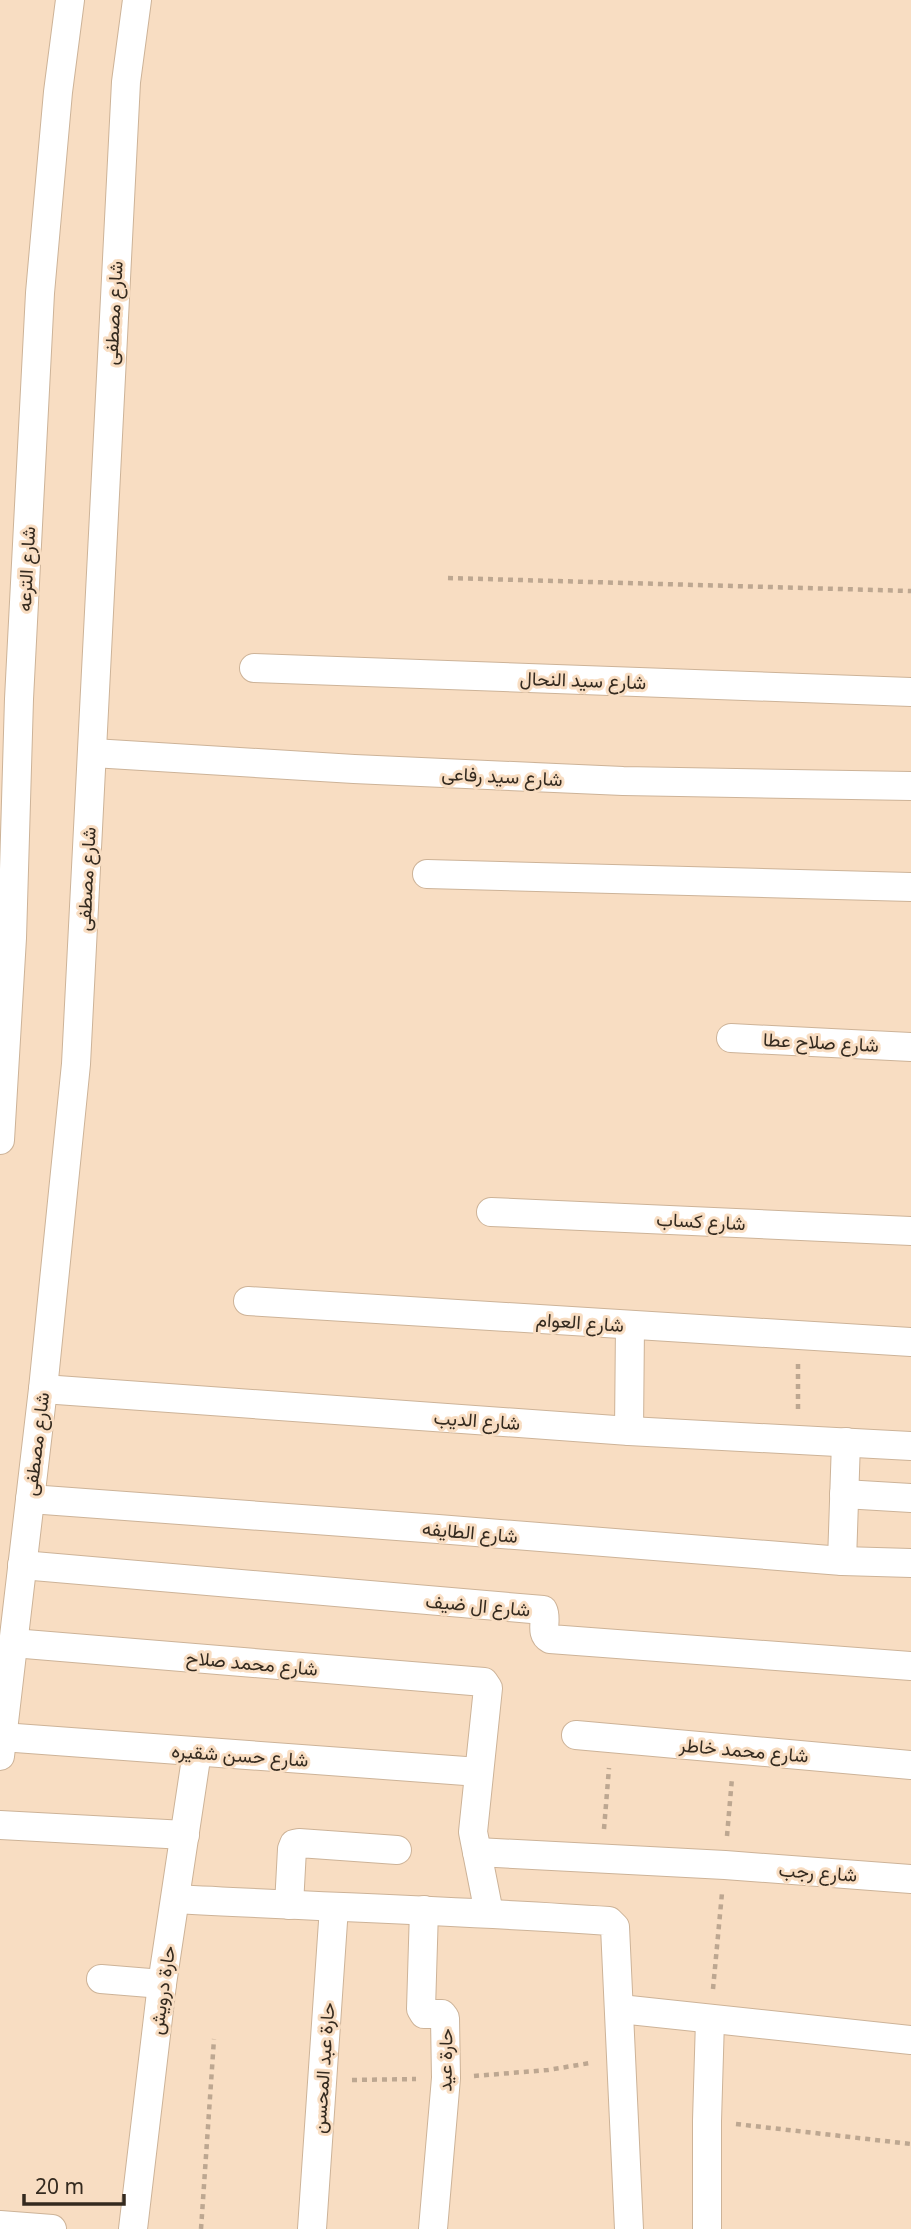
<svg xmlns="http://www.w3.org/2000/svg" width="911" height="2229" viewBox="0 0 911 2229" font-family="'Noto Sans',Vazirmatn,sans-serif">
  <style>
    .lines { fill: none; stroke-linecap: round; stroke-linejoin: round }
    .minor-casing { stroke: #cdb398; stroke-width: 30 }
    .path { stroke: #bda791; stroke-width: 4.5; stroke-dasharray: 5 5; stroke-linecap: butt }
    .minor { stroke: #fff; stroke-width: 28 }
    .labels { text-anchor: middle; stroke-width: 6; stroke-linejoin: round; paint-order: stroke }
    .street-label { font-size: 19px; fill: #342a1f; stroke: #f8ddc2 }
  </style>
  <rect width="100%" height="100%" fill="#f8ddc2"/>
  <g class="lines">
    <defs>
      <g id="minor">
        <polyline points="254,668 911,692"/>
        <polyline points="93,753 354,769 623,781 911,786"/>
        <polyline points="427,874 911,887"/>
        <polyline points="731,1038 911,1047"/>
        <polyline points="0,1140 12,938 19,699 40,293 58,92 70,0"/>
        <polyline points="491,1212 911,1231"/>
        <polyline points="248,1301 911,1342"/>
        <polyline points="43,1389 629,1431 911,1446"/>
        <polyline points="629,1431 630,1325"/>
        <polyline points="844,1494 911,1498"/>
        <polyline points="30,1499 438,1529 842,1561 911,1563"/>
        <polyline points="842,1561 846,1442"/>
        <path d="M22,1565L543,1610C548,1620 539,1633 550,1639L911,1666"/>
        <polyline points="13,1643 484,1682 488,1688 473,1832 489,1913"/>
        <polyline points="576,1735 911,1765"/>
        <polyline points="2,1737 479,1772"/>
        <polyline points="0,1756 43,1389 76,1064 126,82 137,0"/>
        <polyline points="0,1825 185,1835"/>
        <polyline points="477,1852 725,1865 911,1879"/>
        <path d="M176,1899C320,1907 465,1911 609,1921L615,1927L629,2229"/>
        <polyline points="289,1905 292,1849 294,1844 299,1843 397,1850"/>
        <polyline points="424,1910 421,2009 424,2014 442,2014 445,2018 446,2078 433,2229"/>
        <polyline points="101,1979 162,1984"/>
        <polyline points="620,2009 911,2040"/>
        <polyline points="0,2225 52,2229"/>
        <polyline points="133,2229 162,1984 197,1752"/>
        <polyline points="312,2229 334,1907"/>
        <polyline points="707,2229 707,2121 710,2020"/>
      </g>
    </defs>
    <use href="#minor" class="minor-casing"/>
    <g class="path">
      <polyline points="448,578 911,591"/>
      <polyline points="798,1364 798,1411"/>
      <polyline points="604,1829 609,1768"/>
      <polyline points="727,1836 732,1778"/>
      <polyline points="713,1989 722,1893"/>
      <polyline points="474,2076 548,2070 590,2063"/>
      <polyline points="352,2080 416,2079"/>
      <polyline points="736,2124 911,2144"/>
      <polyline points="201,2229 214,2039"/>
    </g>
    <use href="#minor" class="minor"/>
  </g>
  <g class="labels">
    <g class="street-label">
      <text transform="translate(113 313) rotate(-87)" y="7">شارع مصطفى</text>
      <text transform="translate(26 569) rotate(-87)" y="7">شارع الترعه</text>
      <text transform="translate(583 680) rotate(2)" y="7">شارع سيد النحال</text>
      <text transform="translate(502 776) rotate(3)" y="7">شارع سيد رفاعى</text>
      <text transform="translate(86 879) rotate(-87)" y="7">شارع مصطفى</text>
      <text transform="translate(821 1042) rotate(3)" y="7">شارع صلاح عطا</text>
      <text transform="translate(701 1221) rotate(3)" y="7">شارع كساب</text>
      <text transform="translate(580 1322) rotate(4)" y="7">شارع العوام</text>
      <text transform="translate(477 1420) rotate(4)" y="7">شارع الديب</text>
      <text transform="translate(36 1444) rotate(-83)" y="7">شارع مصطفى</text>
      <text transform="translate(470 1532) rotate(5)" y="7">شارع الطايفه</text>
      <text transform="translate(478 1605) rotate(5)" y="7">شارع ال ضيف</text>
      <text transform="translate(252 1663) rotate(5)" y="7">شارع محمد صلاح</text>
      <text transform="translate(744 1750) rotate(5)" y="7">شارع محمد خاطر</text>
      <text transform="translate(240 1755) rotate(4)" y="7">شارع حسن شقيره</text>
      <text transform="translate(818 1872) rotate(4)" y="7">شارع رجب</text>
      <text transform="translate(162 1990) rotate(-82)" y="7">حارة درويش</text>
      <text transform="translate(445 2060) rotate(-89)" y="7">حارة عيد</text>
      <text transform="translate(323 2068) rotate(-86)" y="7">حارة عبد المحسن</text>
    </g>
  </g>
  <path d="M24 2194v10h100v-10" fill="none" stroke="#342a1f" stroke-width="3.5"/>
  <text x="35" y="2194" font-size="21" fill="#342a1f" stroke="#f8ddc2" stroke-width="5" paint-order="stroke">20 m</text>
</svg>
